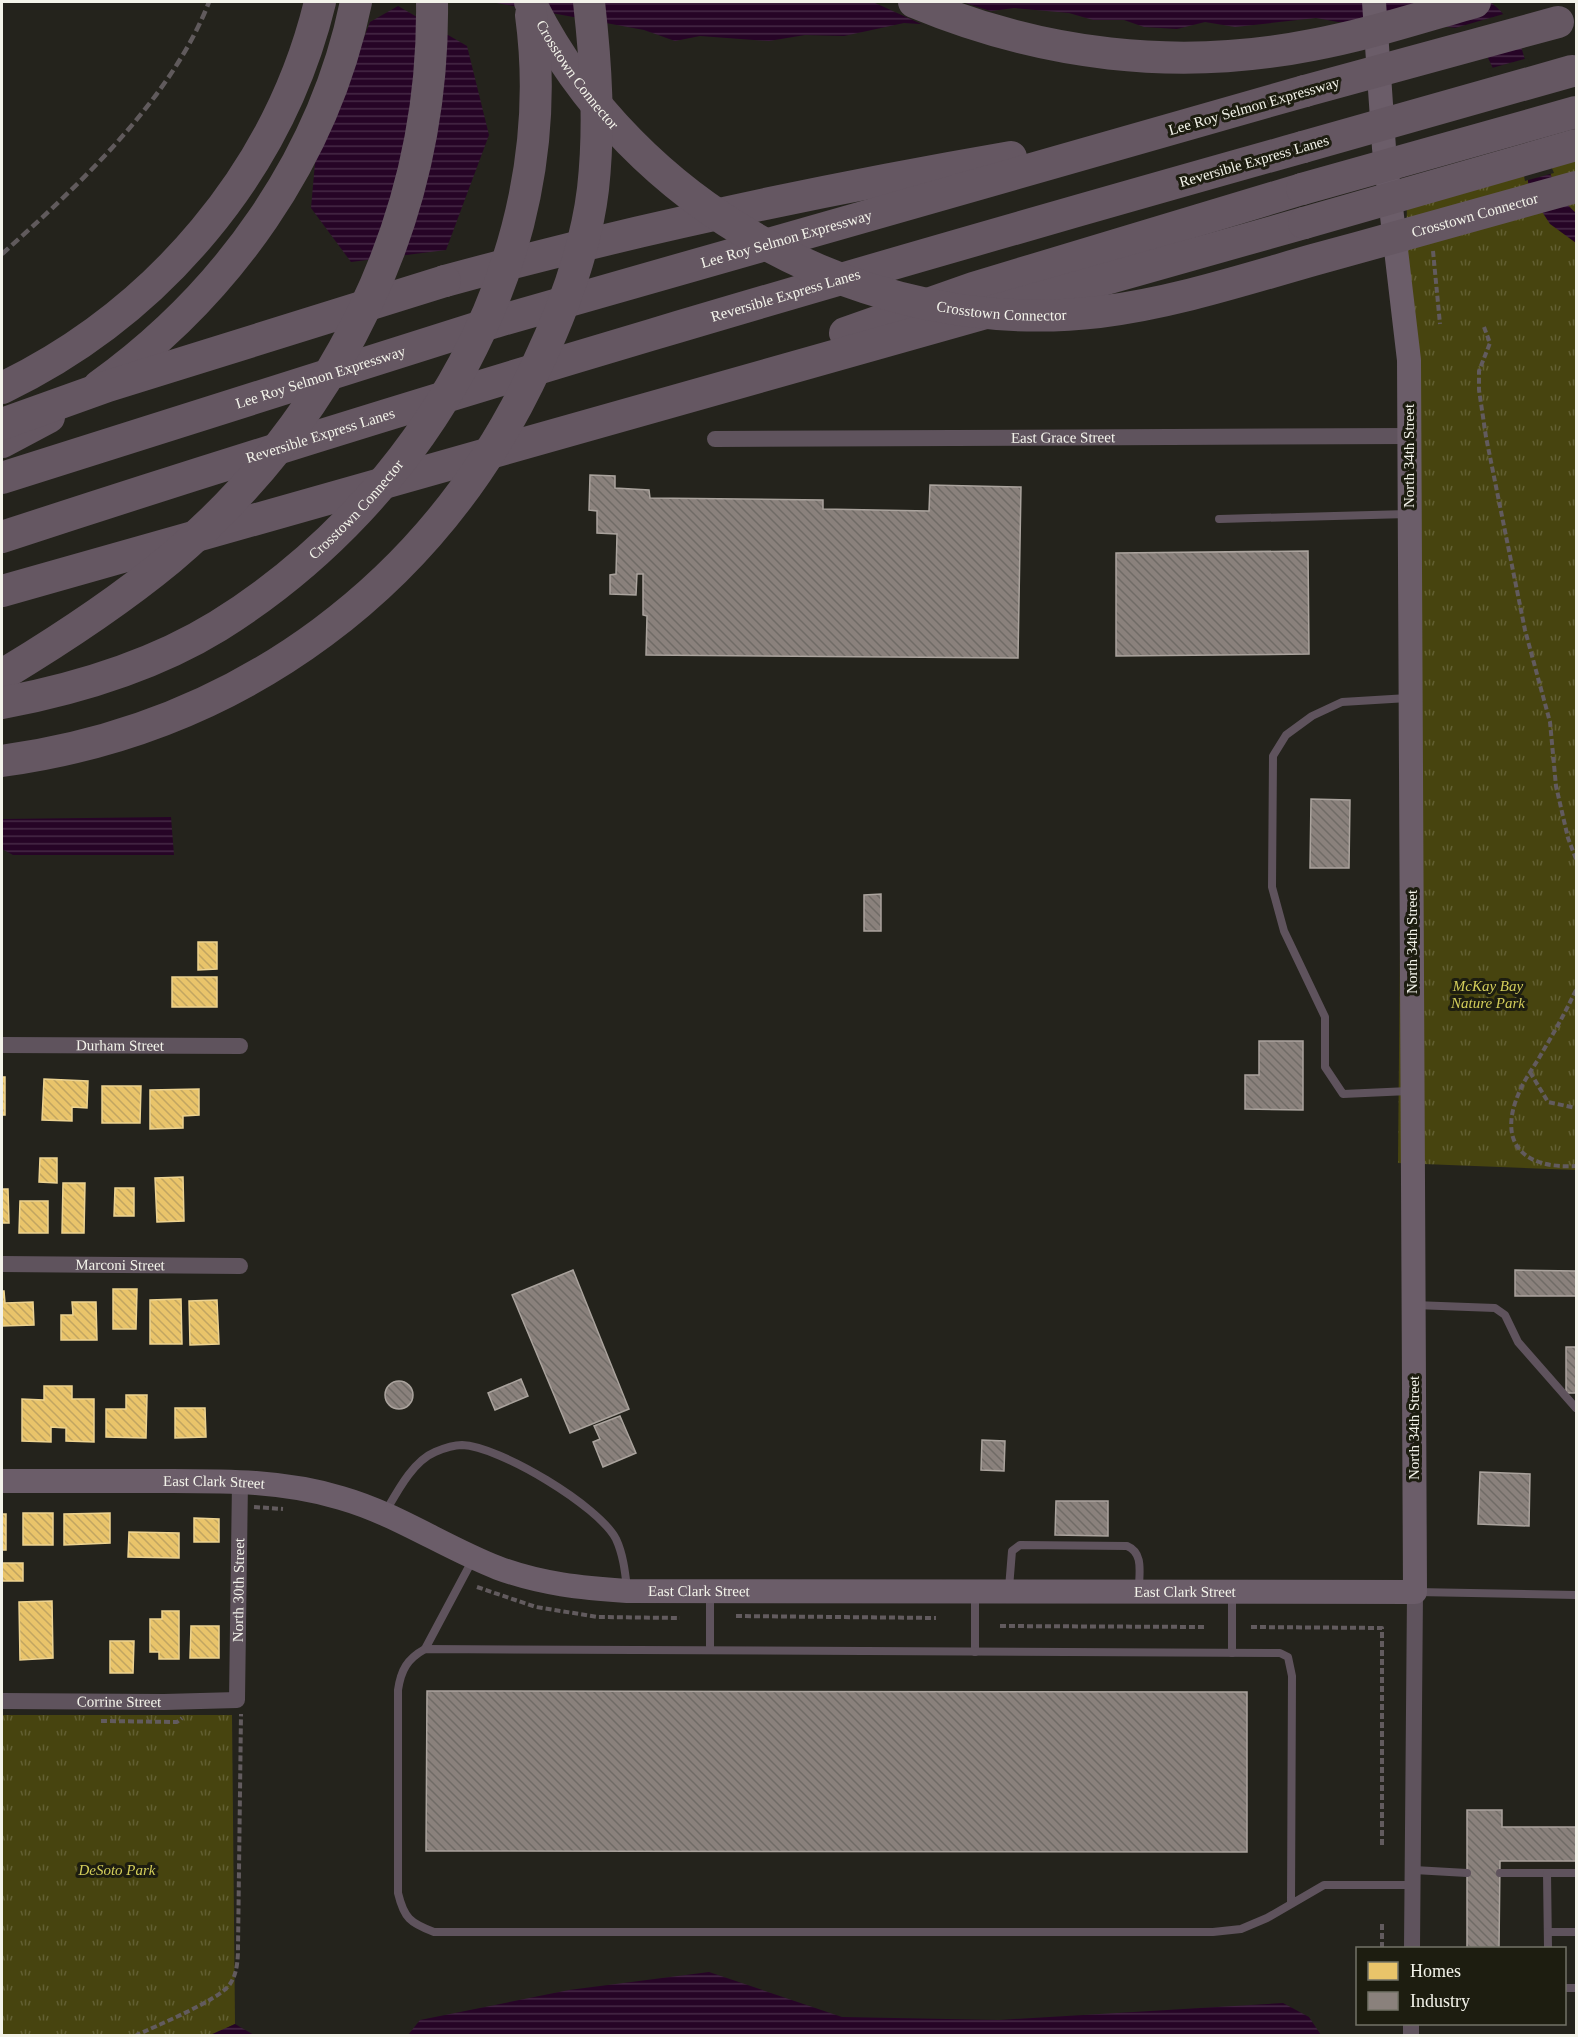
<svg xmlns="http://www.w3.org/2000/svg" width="1578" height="2037" viewBox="0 0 1578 2037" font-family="Georgia,serif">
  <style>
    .grass { fill: url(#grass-tufts) }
    .water { fill: url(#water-rules) }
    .pier { fill: #24231c }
    .homes { fill: url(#homes-back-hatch); stroke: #ecd290; stroke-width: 1.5 }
    .industry { fill: url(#industry-back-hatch); stroke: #aaa39d; stroke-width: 1.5 }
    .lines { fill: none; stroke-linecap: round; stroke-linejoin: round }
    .path { stroke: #625b5e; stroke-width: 4; stroke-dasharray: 6 3; stroke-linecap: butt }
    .lane { stroke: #5f535d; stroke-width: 8 }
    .street { stroke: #5f535d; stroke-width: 16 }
    .secondary { stroke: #6b5d69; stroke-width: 24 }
    .highway { stroke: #655762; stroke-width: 32 }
    .rail { stroke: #605a5c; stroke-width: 4.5; stroke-dasharray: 9 4.5; stroke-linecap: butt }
    .highway-bridge { stroke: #655762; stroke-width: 32 }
    .labels { text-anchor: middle; stroke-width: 6; stroke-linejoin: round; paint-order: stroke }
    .street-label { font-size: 15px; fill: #f3f3ea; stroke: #1d1d10 }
    .park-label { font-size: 15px; font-style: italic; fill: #d3cd5a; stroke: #1d1d10 }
  </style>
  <defs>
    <pattern id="grass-tufts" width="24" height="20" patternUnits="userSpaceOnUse" patternTransform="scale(1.5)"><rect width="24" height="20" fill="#47440f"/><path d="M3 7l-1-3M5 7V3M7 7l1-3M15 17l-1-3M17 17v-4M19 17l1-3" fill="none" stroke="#625f32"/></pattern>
    <pattern id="water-rules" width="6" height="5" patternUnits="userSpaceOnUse" patternTransform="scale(1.5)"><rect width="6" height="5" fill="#260426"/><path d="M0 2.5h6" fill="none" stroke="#462946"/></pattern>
    <pattern id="homes-back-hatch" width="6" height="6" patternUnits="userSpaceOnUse" patternTransform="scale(1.5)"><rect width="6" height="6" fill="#e9c46a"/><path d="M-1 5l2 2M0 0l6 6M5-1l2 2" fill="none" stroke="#c1a561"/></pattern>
    <pattern id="industry-back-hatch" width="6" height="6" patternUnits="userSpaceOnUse" patternTransform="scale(1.5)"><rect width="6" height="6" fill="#8a817c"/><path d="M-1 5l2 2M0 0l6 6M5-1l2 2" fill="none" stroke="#706b66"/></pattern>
  </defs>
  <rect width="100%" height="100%" fill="#24231c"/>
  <g class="grass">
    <polygon points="1576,145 1576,1170 1398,1163 1407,191"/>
    <polygon points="2,1715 232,1715 235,2024 210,2036 2,2035"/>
  </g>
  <g class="water">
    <path d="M491,2H1490C1549,43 1520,162 1576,213V243L1550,224L1528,190V172L1498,79L1481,43L1462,29L1436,25L1338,22L1316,18L1235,27L1205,22L1177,29L1144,27L1124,20H1093L1069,13L1014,8L962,15L935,25L904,23L844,36L805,35L769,41L700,36L675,41L644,30Z"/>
    <polygon points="398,6 467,46 489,135 446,250 351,262 311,208 315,163 370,22"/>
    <polygon points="171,817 174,855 13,855 2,849 2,819"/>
    <polygon points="709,1972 842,2017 999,2020 1283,2003 1309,2017 1321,2035 408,2035 420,2020 569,1990"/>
    <polygon points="235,2024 254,2035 210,2035"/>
  </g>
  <g class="pier">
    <polygon points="873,2 962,2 997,13 963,18 930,28"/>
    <polygon points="1507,13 1522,46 1479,45 1461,32 1448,30"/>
    <polygon points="1528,58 1539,98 1548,159 1554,173 1525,181 1514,127 1488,69"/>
  </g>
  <g class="homes">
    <polygon points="198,942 217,942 217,969 198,970"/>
    <rect x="172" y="977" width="45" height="30"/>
    <rect x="2" y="1077" width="3" height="38"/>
    <polygon points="44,1079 88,1081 87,1108 72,1107 72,1121 42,1120"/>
    <polygon points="102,1086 141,1086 140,1123 102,1123"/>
    <polygon points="199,1089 199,1115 183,1116 183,1128 150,1129 150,1090"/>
    <polygon points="40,1158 57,1158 57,1183 39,1182"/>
    <polygon points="183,1177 184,1221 157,1222 155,1178"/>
    <polygon points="63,1183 85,1183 84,1233 62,1233"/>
    <polygon points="115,1188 134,1188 134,1216 114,1216"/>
    <polygon points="2,1189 8,1189 9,1223 2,1223"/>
    <polygon points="20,1201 48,1201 48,1233 19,1233"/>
    <polygon points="113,1289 137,1289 136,1329 113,1329"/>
    <polygon points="2,1291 4,1291 5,1303 33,1302 34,1325 2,1326"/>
    <polygon points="181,1299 182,1344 150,1344 150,1300"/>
    <polygon points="217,1300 219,1344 190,1345 189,1301"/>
    <polygon points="72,1302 96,1302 97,1340 61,1340 61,1315 73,1315"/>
    <polygon points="44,1386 72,1386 72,1399 94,1399 94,1442 66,1441 66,1428 51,1427 51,1442 22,1441 22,1399 44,1400"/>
    <polygon points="126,1395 147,1395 146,1438 106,1437 106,1409 126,1409"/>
    <polygon points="175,1408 205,1408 206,1437 175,1438"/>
    <rect x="23" y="1513" width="30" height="32"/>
    <polygon points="110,1513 110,1543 64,1545 64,1514"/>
    <rect x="2" y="1514" width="4" height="36"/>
    <polygon points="194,1518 219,1519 219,1542 194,1542"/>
    <polygon points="129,1532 179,1533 179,1558 128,1557"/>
    <rect x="2" y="1563" width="21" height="18"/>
    <polygon points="52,1601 53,1658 20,1660 19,1602"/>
    <polygon points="162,1611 179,1611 179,1659 159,1659 159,1652 150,1652 150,1619 162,1619"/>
    <polygon points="191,1626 219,1626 219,1658 190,1658"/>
    <polygon points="110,1641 134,1641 133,1673 110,1673"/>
  </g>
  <g class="industry">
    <polygon points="590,475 615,476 615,488 649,490 650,498 823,500 823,509 929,511 930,485 1021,487 1018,658 646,655 647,616 643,615 643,574 637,574 636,595 610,594 610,575 616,574 617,534 597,533 597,511 589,510"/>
    <polygon points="1308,551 1309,654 1116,656 1116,553"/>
    <polygon points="1311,799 1350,800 1349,868 1310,868"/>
    <polygon points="881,894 881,931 864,931 864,895"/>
    <polygon points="1259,1041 1303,1041 1303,1110 1245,1109 1245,1075 1259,1075"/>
    <polygon points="573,1270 629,1409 570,1433 512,1295"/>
    <polygon points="1515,1270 1576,1271 1576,1296 1515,1296"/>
    <rect x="1566" y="1347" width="10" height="46"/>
    <polygon points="521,1379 528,1396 495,1410 488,1393"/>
    <circle cx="399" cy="1395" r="14"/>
    <polygon points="620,1416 636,1453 603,1467 593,1442 600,1439 594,1426"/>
    <polygon points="982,1440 1005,1441 1004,1471 981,1470"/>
    <polygon points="1480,1472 1530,1474 1529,1526 1478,1524"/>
    <polygon points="1056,1501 1108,1501 1108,1536 1055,1535"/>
    <polygon points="427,1691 1247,1692 1247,1852 426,1851"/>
    <polygon points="1467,1810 1502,1810 1502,1827 1576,1827 1576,1861 1500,1861 1499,1948 1467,1948"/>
  </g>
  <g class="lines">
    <g class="path">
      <polyline points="1433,251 1440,324"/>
      <polyline points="1484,327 1490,343 1479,371 1479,390 1486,437 1525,630 1550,722 1556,786 1568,838 1576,859"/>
      <path d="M1576,990C1566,1011 1555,1031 1543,1051C1535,1066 1524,1079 1518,1095C1497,1146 1527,1169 1576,1166"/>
      <polyline points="1530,1072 1548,1102 1576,1108"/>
      <polyline points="254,1507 283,1509"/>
      <polyline points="477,1587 536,1607 598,1617 680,1618"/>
      <polyline points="736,1616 936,1618"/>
      <polyline points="1000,1626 1205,1627"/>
      <polyline points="1251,1627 1382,1628 1382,1846"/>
      <polyline points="101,1721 177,1722 182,1718"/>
      <polyline points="1382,1948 1382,1923"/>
      <path d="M135,2036C155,2026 220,2000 230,1984C237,1974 238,1960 238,1948L241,1714"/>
    </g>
    <g class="lane">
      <polyline points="1219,519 1408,514"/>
      <polyline points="1408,698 1342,702 1312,716 1286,735 1273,756 1272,887 1284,931 1325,1017 1325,1067 1343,1094 1409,1091"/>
      <polyline points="1414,1305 1495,1308 1505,1315 1518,1342 1576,1408"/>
      <path d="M386,1511C397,1492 413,1461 435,1452C442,1449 454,1445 462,1445C499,1446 599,1506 616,1539C623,1554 625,1571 627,1588"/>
      <path d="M1009,1588L1012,1551L1020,1545L1127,1546C1144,1553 1139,1573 1139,1588"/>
      <polyline points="710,1592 710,1650"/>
      <polyline points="1232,1592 1232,1653"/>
      <polyline points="1416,1592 1576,1595"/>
      <polyline points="975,1595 975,1652"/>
      <polyline points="425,1649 473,1559"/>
      <polyline points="1414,1870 1467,1873"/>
      <polyline points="1500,1873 1576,1873"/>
      <polyline points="1547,1873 1548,1948"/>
      <path d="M1291,1903L1292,1676L1288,1657L1280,1653L425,1649C407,1659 401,1670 398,1690V1893C404,1918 410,1923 434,1932H1213L1241,1929L1267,1918L1324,1885H1413"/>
      <polyline points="1548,1932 1576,1932"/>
      <polyline points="1564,1988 1576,1988"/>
    </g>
    <g class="street">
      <path id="s1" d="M715,439L1409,436"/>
      <path id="s2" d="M2,1045L240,1046"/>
      <path id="s3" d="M2,1264L240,1266"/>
      <path id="s4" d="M2,1701L164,1702L237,1700L240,1481"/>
      <polyline points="1412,1948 1415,1592"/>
      <polyline points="1411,2036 1411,2024"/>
    </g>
    <path class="secondary" id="s5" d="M2,1481C55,1481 108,1481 161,1481C221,1481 282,1480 341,1498C397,1514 444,1547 498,1568C541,1584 582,1588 627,1591L1415,1592L1409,360L1384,148L1374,2"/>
    <g class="highway">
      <path d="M445,281C632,230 820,190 1011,157"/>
      <polyline points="845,333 973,288 1302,189"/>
      <path d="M99,386C227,294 324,158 356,2"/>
      <path d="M2,388C158,313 279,171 320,2"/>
      <polyline points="2,442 49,417"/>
      <path id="s6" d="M2,478L495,322L1305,91"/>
      <path id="s7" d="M2,537C432,396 866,270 1303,147"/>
      <polyline points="2,591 1304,223"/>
    </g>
    <path class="rail" d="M2,254C78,186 171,100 209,2"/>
    <g class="highway-bridge">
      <path id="s8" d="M530,2C632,209 869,339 1099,312C1172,303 1243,280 1313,260C1401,236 1489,211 1576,187"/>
      <path d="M914,2C1041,55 1176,72 1312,45C1367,35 1421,17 1475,2"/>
      <polyline points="1305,91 1558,22"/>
      <polyline points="1303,147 1572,71"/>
      <polyline points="1302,189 1576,112"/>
      <polyline points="1304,223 1576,145"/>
      <polyline points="2,424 108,386 445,281"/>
      <path d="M2,675C60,640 118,602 170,559C335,419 435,220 432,2"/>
      <path id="s9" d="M2,703C76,689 153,666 218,626C422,499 564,259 531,15"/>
      <path d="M2,761C242,728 437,584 538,363C563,310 586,247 593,189C600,126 596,64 589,2"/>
    </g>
  </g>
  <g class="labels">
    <g class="street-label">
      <text dy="5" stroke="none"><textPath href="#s8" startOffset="87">Crosstown Connector</textPath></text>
      <text transform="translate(1254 106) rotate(-16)" y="5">Lee Roy Selmon Expressway</text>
      <text transform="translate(1254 161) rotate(-16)" y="5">Reversible Express Lanes</text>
      <text dy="5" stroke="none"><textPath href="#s8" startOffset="1077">Crosstown Connector</textPath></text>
      <text dy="5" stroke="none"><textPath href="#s6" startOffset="820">Lee Roy Selmon Expressway</textPath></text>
      <text dy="5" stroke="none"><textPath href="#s7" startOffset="820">Reversible Express Lanes</textPath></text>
      <text dy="5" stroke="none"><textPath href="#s8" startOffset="591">Crosstown Connector</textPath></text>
      <text dy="5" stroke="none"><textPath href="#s6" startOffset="334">Lee Roy Selmon Expressway</textPath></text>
      <text dy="5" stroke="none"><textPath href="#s7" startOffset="334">Reversible Express Lanes</textPath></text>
      <text dy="5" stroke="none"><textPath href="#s1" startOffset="348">East Grace Street</textPath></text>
      <text transform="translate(1409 456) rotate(-90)" y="5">North 34th Street</text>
      <text dy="5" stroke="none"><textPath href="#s9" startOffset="412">Crosstown Connector</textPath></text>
      <text transform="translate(1412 942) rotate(-90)" y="5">North 34th Street</text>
      <text dy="5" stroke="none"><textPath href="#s2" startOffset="118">Durham Street</textPath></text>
      <text dy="5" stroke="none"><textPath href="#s3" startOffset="118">Marconi Street</textPath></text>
      <text transform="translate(1414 1428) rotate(-90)" y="5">North 34th Street</text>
      <text dy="5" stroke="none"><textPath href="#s5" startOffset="212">East Clark Street</textPath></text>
      <text dy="5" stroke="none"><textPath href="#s4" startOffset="345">North 30th Street</textPath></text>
      <text dy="5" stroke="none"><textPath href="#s5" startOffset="716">East Clark Street</textPath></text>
      <text dy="5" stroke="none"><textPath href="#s5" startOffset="1202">East Clark Street</textPath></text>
      <text dy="5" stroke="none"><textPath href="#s4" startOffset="117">Corrine Street</textPath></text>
    </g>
    <g class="park-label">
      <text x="1488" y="991">McKay Bay<tspan x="1488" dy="17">Nature Park</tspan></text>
      <text x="117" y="1875">DeSoto Park</text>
    </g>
  </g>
  <rect width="1578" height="2037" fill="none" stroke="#f3f3ea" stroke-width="6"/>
  <rect x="1356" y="1947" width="210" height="78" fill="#1d1d10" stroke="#737367" stroke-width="1.5"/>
  <rect x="1368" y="1962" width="30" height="18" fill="#e9c46a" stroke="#737367" stroke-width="1.5"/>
  <text x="1410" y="1977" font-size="18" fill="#f3f3ea">Homes</text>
  <rect x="1368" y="1992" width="30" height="18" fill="#8a817c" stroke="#737367" stroke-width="1.5"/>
  <text x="1410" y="2007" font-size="18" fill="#f3f3ea">Industry</text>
</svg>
